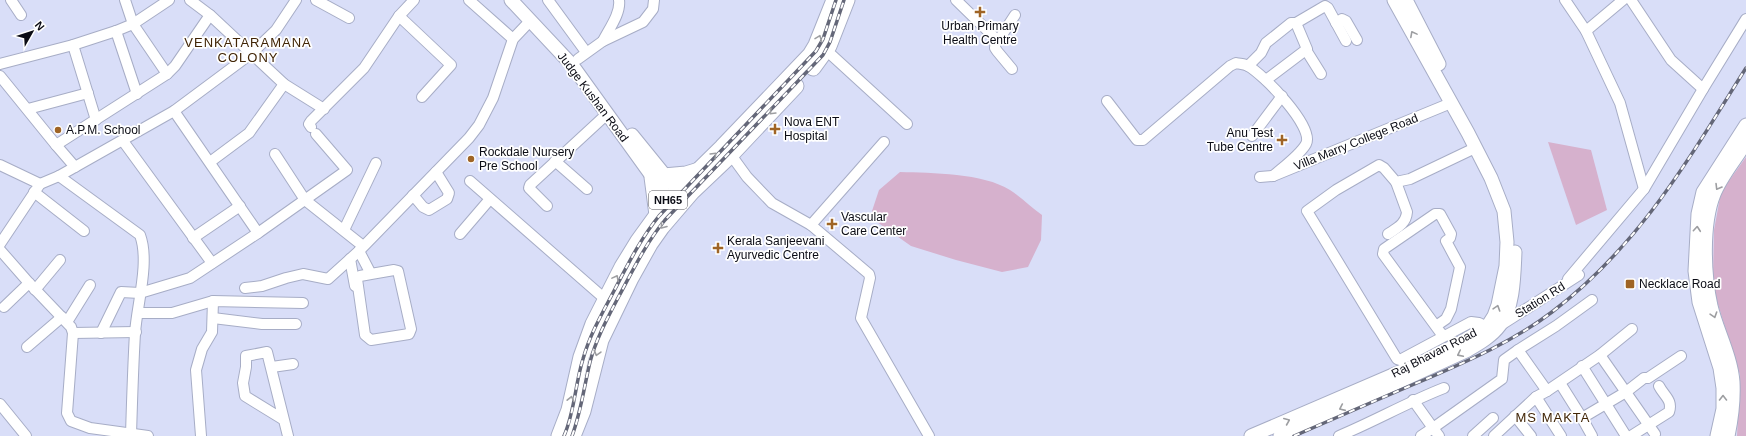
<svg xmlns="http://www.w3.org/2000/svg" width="1746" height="436" viewBox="0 0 1746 436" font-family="Helvetica,sans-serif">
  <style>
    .green { fill: #d6b1cd }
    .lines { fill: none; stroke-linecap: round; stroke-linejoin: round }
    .minor-casing { stroke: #a7adc6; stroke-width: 12 }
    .major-casing { stroke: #a7adc6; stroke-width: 15 }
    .highway-casing { stroke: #a7adc6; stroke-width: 17 }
    .minor { stroke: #fff; stroke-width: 10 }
    .major { stroke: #fff; stroke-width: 13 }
    .highway { stroke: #fff; stroke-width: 15 }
    .rail-casing { stroke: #646778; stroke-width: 3.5 }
    .rail { stroke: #fff; stroke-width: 2; stroke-dasharray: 6; stroke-linecap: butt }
    .oneway { stroke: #9d9ea1 }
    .poi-dot { fill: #9f6425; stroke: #fff; stroke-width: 1.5 }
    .labels { text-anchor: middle; stroke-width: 3.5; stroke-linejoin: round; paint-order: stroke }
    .shield { fill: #fff; stroke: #54555b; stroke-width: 1 }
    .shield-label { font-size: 11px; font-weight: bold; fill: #0b0c15 }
    .poi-label { font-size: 12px; fill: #0b0c15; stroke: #fff; text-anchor: start }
    .street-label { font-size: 12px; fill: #0b0c15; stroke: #fff }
    .neighbourhood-label { font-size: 13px; letter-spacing: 1px; fill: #412506; stroke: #fff }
  </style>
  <rect width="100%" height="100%" fill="#d9def8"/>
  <g class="green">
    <polygon points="1548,142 1591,150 1607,210 1576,225"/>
    <polygon points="1746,157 1746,436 1737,436 1740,375 1716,298 1713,276 1714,230 1721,192"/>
    <path d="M900,172C932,173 983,173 1010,190C1021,197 1031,207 1042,215L1041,240L1028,267L1002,272L956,260L911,246L877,222L872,211L879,190Z"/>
  </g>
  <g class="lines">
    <defs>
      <g id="minor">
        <polyline points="11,0 21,15"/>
        <polyline points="125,0 133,24 167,74"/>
        <polyline points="190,0 210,15 284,84 324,109"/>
        <polyline points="316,0 349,18"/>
        <polyline points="469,0 513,39"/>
        <polyline points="548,0 586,52"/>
        <polyline points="956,0 996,39 1000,38 1015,15"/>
        <polyline points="1565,0 1586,31 1620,103 1644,189"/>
        <polyline points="1631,0 1671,60 1703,89"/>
        <polyline points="399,16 451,65 422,97"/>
        <polyline points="1336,23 1342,19 1346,21 1357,40"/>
        <polyline points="116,31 137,94"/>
        <polyline points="1586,31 1623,0"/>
        <polyline points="996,39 995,48 997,51 1012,69"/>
        <path d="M603,41C609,29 621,13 619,0"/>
        <polyline points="73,45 96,120"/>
        <polyline points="826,50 907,124"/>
        <polyline points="1306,50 1321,74"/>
        <polyline points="578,59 603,41 643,22 653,9 654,0"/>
        <polyline points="0,64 73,45 116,31 133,24 169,0"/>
        <polyline points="1248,66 1261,53 1266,43 1291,23 1296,23"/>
        <polyline points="0,76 56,145 75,167"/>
        <polyline points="1266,80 1307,49 1296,23 1325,6 1328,8 1346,41"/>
        <path d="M1107,101L1137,140H1143L1230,66L1236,63C1240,64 1245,64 1248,66C1263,74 1315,127 1306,144C1300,155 1282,168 1273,176"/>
        <polyline points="28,109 88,93"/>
        <polyline points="174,111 258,233"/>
        <polyline points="311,127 309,124 311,121 364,68 399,16 414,0"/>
        <polyline points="1252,136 1282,96"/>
        <polyline points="123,141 212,263"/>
        <polyline points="56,145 167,74 175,66 210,15"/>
        <polyline points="1475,148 1410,179 1396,182 1384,168 1379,165 1336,190 1307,211 1397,359 1400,360 1471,322 1479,323 1487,327 1501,325 1579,275"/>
        <polyline points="275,154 305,200 363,246"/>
        <polyline points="731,155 747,177 772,203 811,225 869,274 870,278 861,318 929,436"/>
        <polyline points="555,161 587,189"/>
        <polyline points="210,162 249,133 284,84"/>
        <polyline points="0,165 40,184"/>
        <path d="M59,176L140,235C150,262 137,304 135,333C133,367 132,401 131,435"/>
        <polyline points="1260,177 1273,176 1451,103"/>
        <polyline points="470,181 605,299"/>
        <polyline points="34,192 84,231"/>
        <polyline points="413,195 423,207 429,210 447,199 449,193 436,172"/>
        <polyline points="547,206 529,188 530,185 607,114"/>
        <polyline points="811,225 884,142"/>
        <polyline points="344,230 376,163"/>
        <polyline points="460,234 490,199"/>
        <path d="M1388,234C1397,228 1406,224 1407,212L1396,182"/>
        <polyline points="193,238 240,206"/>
        <polyline points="0,244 40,184 59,176 174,111 252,53 276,30 296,0"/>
        <polyline points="0,250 29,283 71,327 73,333 67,413 71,421 90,428 148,436"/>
        <polyline points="359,251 371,274 394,270 398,271 411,329 409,334 371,340 365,335 357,279 360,276 371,274"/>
        <polyline points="350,259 355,286"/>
        <polyline points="1568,279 1644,189 1703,89 1746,19"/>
        <polyline points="245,288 262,286 286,278 303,274 328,279 359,251 469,138 479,125 493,98 513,39 531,20"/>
        <polyline points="35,290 60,260"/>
        <polyline points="4,307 29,283"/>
        <polyline points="138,313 172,313 213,301 303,303"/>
        <polyline points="213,318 262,324 296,324"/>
        <polyline points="67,322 90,285"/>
        <polyline points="1436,326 1446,319 1451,309 1460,267 1446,241 1450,238 1451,234 1440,214 1435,214 1384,249 1383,254 1440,332 1444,336"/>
        <polyline points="73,333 136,332"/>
        <polyline points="101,333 121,292 140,293 190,278 258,233 347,170 316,134"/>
        <polyline points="27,347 62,317"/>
        <polyline points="1518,350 1556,326 1592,300"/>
        <polyline points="1600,355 1655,434"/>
        <polyline points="1582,366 1626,436"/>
        <polyline points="272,367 293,364"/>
        <polyline points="1560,383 1582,418"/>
        <polyline points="1547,391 1600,355 1632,329"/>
        <polyline points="1413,400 1433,428 1421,436"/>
        <polyline points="0,404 26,436"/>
        <polyline points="1515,416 1531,436"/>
        <polyline points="284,420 245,396 243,383 246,367 246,356 267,352 288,436"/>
        <polyline points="201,436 196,370 202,349 212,332 213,301"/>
        <path d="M1339,436C1375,421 1408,402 1444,388"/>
        <polyline points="1439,436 1433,428 1502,379 1504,360 1518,350 1547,391 1536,397"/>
        <polyline points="1473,436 1493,418"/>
        <polyline points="1494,436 1536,397 1561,436"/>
        <polyline points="1592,436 1582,418 1626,392 1644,378 1648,378 1681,356"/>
        <path d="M1631,436L1669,412C1673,400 1664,396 1659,386"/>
      </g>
      <g id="major">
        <polyline points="511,0 572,65 662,190 667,201"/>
        <polyline points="1406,0 1439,64"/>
        <polyline points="632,135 671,183 681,187"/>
        <polyline points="1251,436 1414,366 1460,343 1487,327 1494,316 1498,305 1506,266 1507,242 1504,211 1491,178 1468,133 1394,0"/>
        <path d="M1280,436L1468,350C1480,343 1492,336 1500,325C1514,309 1514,272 1515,252"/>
        <polyline points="1717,436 1723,409 1723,388 1720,368 1699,302 1695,271 1698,214 1703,192 1746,125"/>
        <path d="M1728,436C1732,417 1734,402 1733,382C1731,356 1717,331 1711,306C1704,275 1702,224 1714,194C1721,176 1736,159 1746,142"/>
      </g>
      <g id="highway">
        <polyline points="813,68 829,46 847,0"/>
        <polyline points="664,176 686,174 699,170"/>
        <polyline points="652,177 657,215"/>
        <polyline points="559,436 569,410 581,357 593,324 622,267 638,241 667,201 722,147 810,55 816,45 834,0"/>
        <polyline points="573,436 583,411 601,340 631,278 650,244 662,227 692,192 731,155 796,86"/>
      </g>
    </defs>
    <use href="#minor" class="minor-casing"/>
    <use href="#major" class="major-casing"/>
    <use href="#highway" class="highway-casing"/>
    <use href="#minor" class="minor"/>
    <use href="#major" class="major"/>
    <use href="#highway" class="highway"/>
    <defs>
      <g id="rail">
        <path d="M564,436C575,411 575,384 583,359C590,334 603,312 615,289C628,264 641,238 659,216L816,51L823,39L836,0"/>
        <path d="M572,436C581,412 584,387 590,362C596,339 608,317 619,296C633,270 646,243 665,220L823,55L830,42L844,0"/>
        <path d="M1294,436C1338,417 1381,398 1424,380C1468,361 1514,341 1552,312C1640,245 1688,160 1746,68"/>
      </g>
    </defs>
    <use href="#rail" class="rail-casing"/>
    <use href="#rail" class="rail"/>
  </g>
  <defs><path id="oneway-chevron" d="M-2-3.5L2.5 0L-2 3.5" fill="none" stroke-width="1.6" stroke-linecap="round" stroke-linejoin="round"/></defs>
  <g class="oneway">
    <use href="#oneway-chevron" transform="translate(1413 34) rotate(-118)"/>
    <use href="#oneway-chevron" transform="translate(819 38) rotate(-69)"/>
    <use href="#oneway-chevron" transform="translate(772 112) rotate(134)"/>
    <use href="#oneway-chevron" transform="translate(714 155) rotate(-45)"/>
    <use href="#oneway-chevron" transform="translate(1718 187) rotate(121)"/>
    <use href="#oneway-chevron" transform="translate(663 226) rotate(127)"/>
    <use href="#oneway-chevron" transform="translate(1697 229) rotate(-85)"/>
    <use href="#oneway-chevron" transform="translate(616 278) rotate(-62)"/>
    <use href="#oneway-chevron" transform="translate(1497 308) rotate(-72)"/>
    <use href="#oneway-chevron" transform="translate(1714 315) rotate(72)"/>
    <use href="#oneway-chevron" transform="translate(597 353) rotate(106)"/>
    <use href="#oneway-chevron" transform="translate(1460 354) rotate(154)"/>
    <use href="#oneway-chevron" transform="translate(1723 398) rotate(-90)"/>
    <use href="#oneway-chevron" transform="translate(571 399) rotate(-78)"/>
    <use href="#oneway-chevron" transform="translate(1342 408) rotate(156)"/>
    <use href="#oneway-chevron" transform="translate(1287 421) rotate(-23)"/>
  </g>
  <g class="poi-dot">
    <path d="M978 6h4v4h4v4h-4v4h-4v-4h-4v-4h4z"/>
    <path d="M773 123h4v4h4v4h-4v4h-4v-4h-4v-4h4z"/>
    <circle cx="58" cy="130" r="4"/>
    <path d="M1280 134h4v4h4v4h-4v4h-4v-4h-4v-4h4z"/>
    <circle cx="471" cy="159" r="4"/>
    <path d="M830 218h4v4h4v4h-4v4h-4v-4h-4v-4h4z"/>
    <path d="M716 242h4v4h4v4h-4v4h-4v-4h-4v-4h4z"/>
    <rect x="1625" y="279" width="10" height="10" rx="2"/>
  </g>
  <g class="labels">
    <rect class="shield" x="649" y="191" width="38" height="18" rx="3"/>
    <g class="shield-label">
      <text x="668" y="204">NH65</text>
    </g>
    <g class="poi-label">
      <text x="980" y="30" text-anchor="middle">Urban Primary<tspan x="980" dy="14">Health Centre</tspan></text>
      <text x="784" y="126">Nova ENT<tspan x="784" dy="14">Hospital</tspan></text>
      <text x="66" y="134">A.P.M. School</text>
      <text x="1273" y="137" text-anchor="end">Anu Test<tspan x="1273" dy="14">Tube Centre</tspan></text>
      <text x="479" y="156">Rockdale Nursery<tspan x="479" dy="14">Pre School</tspan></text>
      <text x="841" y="221">Vascular<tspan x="841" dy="14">Care Center</tspan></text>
      <text x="727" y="245">Kerala Sanjeevani<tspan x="727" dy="14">Ayurvedic Centre</tspan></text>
      <text x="1639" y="288">Necklace Road</text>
    </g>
    <g class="street-label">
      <text transform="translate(593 97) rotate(53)" y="4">Judge Kushan Road</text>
      <text transform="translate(1356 142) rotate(-22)" y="4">Villa Marry College Road</text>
      <text transform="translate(1540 300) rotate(-32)" y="4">Station Rd</text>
      <text transform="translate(1434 353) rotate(-27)" y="4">Raj Bhavan Road</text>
    </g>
    <g class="neighbourhood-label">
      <text x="248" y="47">VENKATARAMANA<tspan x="248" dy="15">COLONY</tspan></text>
      <text x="1553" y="422">MS MAKTA</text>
    </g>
  </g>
  <g transform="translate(32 32) rotate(51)" stroke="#ffffff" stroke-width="3" paint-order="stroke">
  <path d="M0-3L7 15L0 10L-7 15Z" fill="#0b0c15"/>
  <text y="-6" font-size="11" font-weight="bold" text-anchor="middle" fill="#0b0c15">N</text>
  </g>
</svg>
